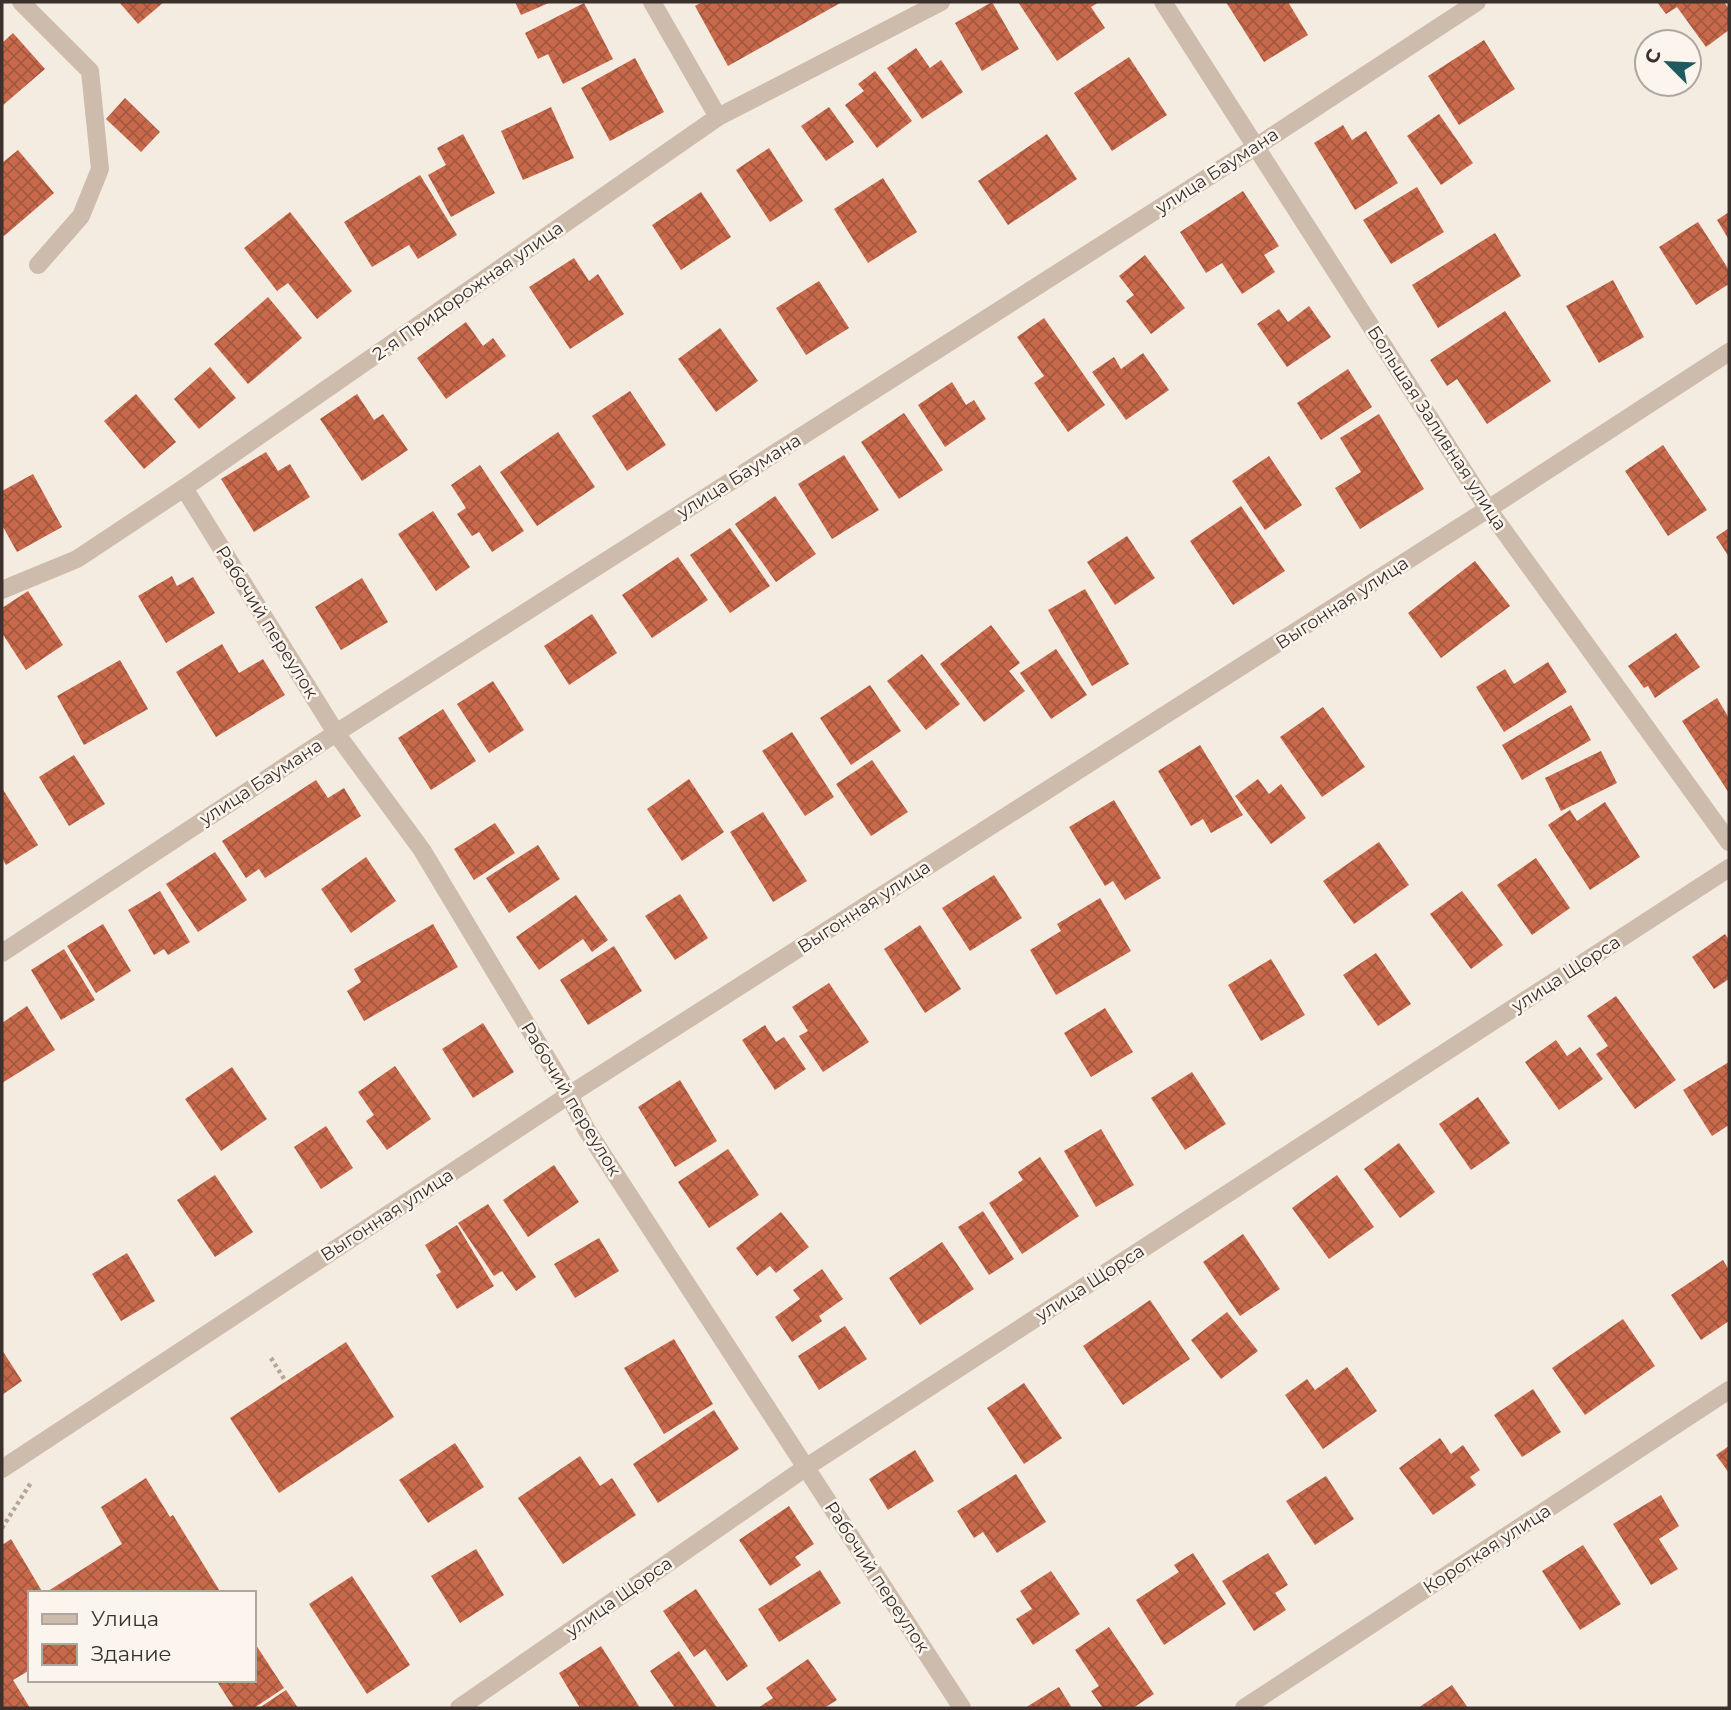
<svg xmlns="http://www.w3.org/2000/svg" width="1731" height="1710" viewBox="0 0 1731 1710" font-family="Montserrat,sans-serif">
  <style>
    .building { fill: url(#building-cross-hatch) }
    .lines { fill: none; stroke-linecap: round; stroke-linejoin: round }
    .path { stroke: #b9a596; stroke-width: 4.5; stroke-dasharray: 3.5 3.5; stroke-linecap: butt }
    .minor { stroke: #cdbbac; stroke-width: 18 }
    .tertiary { stroke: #cdbbac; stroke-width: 18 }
    .labels { text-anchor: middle; stroke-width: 5; stroke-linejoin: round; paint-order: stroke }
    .street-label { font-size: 18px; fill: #3b302b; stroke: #fbf5ee }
  </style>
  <defs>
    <pattern id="building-cross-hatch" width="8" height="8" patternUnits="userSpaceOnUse" patternTransform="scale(1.75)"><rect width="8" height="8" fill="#c8694b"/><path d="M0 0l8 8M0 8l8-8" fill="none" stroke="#a4573f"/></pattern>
  </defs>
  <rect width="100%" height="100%" fill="#f4ebe1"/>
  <g class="building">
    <polygon points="119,2 164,2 138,24"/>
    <polygon points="515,2 551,2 521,15"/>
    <polygon points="702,2 842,2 728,66 695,6"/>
    <polygon points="992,2 1019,49 982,71 955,23"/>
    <polygon points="1018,2 1099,2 1091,7 1105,28 1057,61"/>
    <polygon points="1226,2 1288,2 1308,35 1264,62"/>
    <polygon points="1657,2 1724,2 1729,9 1729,30 1706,47 1677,7 1666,14"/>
    <polygon points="584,3 613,59 563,84 548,54 538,59 525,33"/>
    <polygon points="13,33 45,69 2,106 2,43"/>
    <polygon points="1484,40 1515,89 1459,125 1428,76"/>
    <polygon points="916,48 930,68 941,60 963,92 922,119 887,68"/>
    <polygon points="1129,57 1167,115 1112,151 1074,93"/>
    <polygon points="635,58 664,112 610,141 581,88"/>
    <polygon points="875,71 912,121 877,148 845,105 864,91 858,84"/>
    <polygon points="125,98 160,132 141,152 106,119"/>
    <polygon points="551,107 574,158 523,180 501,131"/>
    <polygon points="829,107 854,142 826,161 801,126"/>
    <polygon points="1439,114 1473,163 1441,185 1407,136"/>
    <polygon points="1343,125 1352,140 1366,131 1398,183 1355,210 1314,143"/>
    <polygon points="463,134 495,193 451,217 428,175 446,165 437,148"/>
    <polygon points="1047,134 1077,179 1008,225 978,181"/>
    <polygon points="769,148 803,201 770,222 736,170"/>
    <polygon points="18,150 54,193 4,236 2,233 2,163"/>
    <polygon points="420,175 457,235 418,259 409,245 372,267 344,222"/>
    <polygon points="883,178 917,232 868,263 834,209"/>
    <polygon points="1417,187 1444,232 1391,264 1363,220"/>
    <polygon points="1243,191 1279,246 1264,255 1275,272 1242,294 1222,263 1206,273 1180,232"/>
    <polygon points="701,192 731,237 681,270 652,225"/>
    <polygon points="290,212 352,291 317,319 288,283 277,291 244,248"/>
    <polygon points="1729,212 1729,240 1717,220"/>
    <polygon points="1698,222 1729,270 1729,284 1696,305 1659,247"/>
    <polygon points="1495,233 1521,276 1438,328 1412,285"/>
    <polygon points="1145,255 1185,308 1151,334 1126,301 1134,295 1119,276"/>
    <polygon points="574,258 589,281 598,274 624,314 570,349 529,287"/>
    <polygon points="1613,280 1644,337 1599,363 1566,306"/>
    <polygon points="819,281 849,328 806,355 776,308"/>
    <polygon points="268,297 302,338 248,384 214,344"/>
    <polygon points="1309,306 1331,337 1287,367 1257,324 1279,309 1288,322"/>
    <polygon points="1505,311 1551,381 1487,424 1457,379 1447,386 1430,360"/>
    <polygon points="1044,318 1105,405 1068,432 1034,383 1044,376 1017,337"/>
    <polygon points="466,322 483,346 493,338 506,356 446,399 417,358"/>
    <polygon points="720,328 758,381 716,412 678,359"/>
    <polygon points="1143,353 1169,390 1126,420 1092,372 1114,357 1121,369"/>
    <polygon points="210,367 236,398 199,429 174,399"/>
    <polygon points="1348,369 1372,407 1321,440 1297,403"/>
    <polygon points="952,382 966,405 974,400 986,419 945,447 918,405"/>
    <polygon points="630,391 666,445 627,471 592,416"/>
    <polygon points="136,394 176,442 144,469 104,421"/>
    <polygon points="357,394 374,420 383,414 408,450 362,481 320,419"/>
    <polygon points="904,413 943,470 899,499 861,442"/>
    <polygon points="1379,414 1424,489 1360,529 1335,488 1361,472 1340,438"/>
    <polygon points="558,432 595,487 537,526 500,472"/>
    <polygon points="1663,445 1707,510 1668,536 1625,471"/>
    <polygon points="266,452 278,471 290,464 310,497 254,532 221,479"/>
    <polygon points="844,455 879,510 832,539 798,484"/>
    <polygon points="1269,456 1302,505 1265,530 1232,481"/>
    <polygon points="480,465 524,531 492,552 479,532 472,536 457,514 466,508 451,485"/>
    <polygon points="33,474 62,527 17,552 2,525 2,491"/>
    <polygon points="775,496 816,554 776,582 735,524"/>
    <polygon points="1241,506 1285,571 1233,605 1190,541"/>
    <polygon points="433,511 470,567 436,591 398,534"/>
    <polygon points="730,528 770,586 730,613 690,555"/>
    <polygon points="1729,528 1729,557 1716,537"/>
    <polygon points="1127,536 1155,578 1115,605 1087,562"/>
    <polygon points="678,557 708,600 652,638 622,595"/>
    <polygon points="1475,561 1510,606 1441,658 1408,613"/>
    <polygon points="172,576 177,586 193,577 215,613 166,643 138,596"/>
    <polygon points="362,578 388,622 341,650 315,607"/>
    <polygon points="1085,589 1129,664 1092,686 1048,610"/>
    <polygon points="28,591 63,645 26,670 2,633 2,608"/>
    <polygon points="592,614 617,653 569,685 544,646"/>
    <polygon points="991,625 1020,663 1009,671 1025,691 984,722 940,664"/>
    <polygon points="1676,633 1700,667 1655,698 1648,686 1644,688 1628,666"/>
    <polygon points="222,644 239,673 263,659 285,695 216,737 176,672"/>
    <polygon points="1056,649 1087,695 1051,719 1020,673"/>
    <polygon points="922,654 960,704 926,730 887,681"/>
    <polygon points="120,660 148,709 84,745 57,696"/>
    <polygon points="1548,662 1567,692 1504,732 1476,687 1505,669 1514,684"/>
    <polygon points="493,681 524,730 489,753 457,704"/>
    <polygon points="870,685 901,731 851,765 820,718"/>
    <polygon points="1717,698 1729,718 1729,793 1682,721"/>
    <polygon points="1571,705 1591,740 1522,780 1502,745"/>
    <polygon points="1323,707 1365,767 1322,797 1280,737"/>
    <polygon points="443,709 476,761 431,790 398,738"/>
    <polygon points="792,732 834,797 805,816 762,751"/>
    <polygon points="1200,745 1243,815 1211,833 1203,819 1191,826 1158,771"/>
    <polygon points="1601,751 1617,783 1561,811 1545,778"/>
    <polygon points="74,755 105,804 69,826 39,777"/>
    <polygon points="872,760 908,812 871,836 836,784"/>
    <polygon points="689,779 724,832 682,861 647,809"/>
    <polygon points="1258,779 1269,794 1281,784 1306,818 1271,844 1235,796"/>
    <polygon points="316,780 328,798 344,788 361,816 265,878 259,869 246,878 222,841"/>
    <polygon points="2,788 38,845 6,865 2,858"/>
    <polygon points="1114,800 1161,878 1125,900 1113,881 1105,886 1069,827"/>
    <polygon points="1605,802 1640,857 1590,890 1548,825 1570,810 1577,821"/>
    <polygon points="763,812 807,881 773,902 730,832"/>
    <polygon points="495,823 515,853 474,880 454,849"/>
    <polygon points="1379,842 1409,885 1354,924 1323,881"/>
    <polygon points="538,845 560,879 509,913 486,878"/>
    <polygon points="215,852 247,900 198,932 166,884"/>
    <polygon points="366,857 396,901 351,933 321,889"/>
    <polygon points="1536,858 1570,908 1532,935 1497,885"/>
    <polygon points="994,875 1022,918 970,951 942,908"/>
    <polygon points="160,891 190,942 168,955 164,949 154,955 128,910"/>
    <polygon points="1462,891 1503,945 1471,969 1430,914"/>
    <polygon points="680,894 708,938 675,960 645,916"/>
    <polygon points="576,895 608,940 592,952 583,939 539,970 516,937"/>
    <polygon points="1100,898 1131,951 1056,995 1030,950 1061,931 1057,924"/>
    <polygon points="103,924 131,971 96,993 67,946"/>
    <polygon points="433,924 458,967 364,1021 347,991 361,982 354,969"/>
    <polygon points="920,925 961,989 925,1013 884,949"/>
    <polygon points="1725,934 1729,940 1729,979 1714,989 1692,957"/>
    <polygon points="614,946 642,991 588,1025 560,980"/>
    <polygon points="64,949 95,1000 61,1020 31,970"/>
    <polygon points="1376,953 1411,1004 1378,1026 1343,975"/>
    <polygon points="1271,959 1305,1015 1261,1041 1228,985"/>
    <polygon points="829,983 869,1042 823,1072 799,1036 808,1031 792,1007"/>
    <polygon points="1616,996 1676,1080 1635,1109 1596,1054 1608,1046 1587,1016"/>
    <polygon points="27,1006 55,1050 2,1083 2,1023"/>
    <polygon points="1105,1008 1133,1052 1091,1077 1064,1033"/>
    <polygon points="483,1023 514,1072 473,1098 442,1049"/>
    <polygon points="765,1025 776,1042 784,1037 806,1069 775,1090 742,1040"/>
    <polygon points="1556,1040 1567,1056 1580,1047 1603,1079 1559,1110 1525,1062"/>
    <polygon points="1729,1062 1729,1125 1712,1136 1683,1090"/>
    <polygon points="395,1066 431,1119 387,1150 366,1121 374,1115 358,1092"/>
    <polygon points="232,1067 267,1119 221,1151 185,1099"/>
    <polygon points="1192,1072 1226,1124 1185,1150 1151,1098"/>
    <polygon points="680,1080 717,1141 675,1167 638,1107"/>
    <polygon points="1478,1097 1510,1143 1471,1170 1439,1124"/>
    <polygon points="326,1126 353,1168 321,1189 294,1147"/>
    <polygon points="1101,1129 1134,1185 1096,1207 1064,1151"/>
    <polygon points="1399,1143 1435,1192 1400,1218 1364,1169"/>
    <polygon points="728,1149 759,1195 709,1228 678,1182"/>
    <polygon points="1040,1157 1079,1216 1022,1254 989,1203 1023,1180 1018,1172"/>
    <polygon points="554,1165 579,1202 528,1237 503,1200"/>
    <polygon points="215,1175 253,1232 215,1257 177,1200"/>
    <polygon points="1337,1175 1374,1227 1329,1259 1292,1208"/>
    <polygon points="488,1204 536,1277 516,1291 502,1271 494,1276 458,1223"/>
    <polygon points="983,1211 1014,1259 989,1275 958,1227"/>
    <polygon points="781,1212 809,1247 776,1273 770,1266 757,1276 736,1248"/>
    <polygon points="457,1225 494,1286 457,1309 436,1275 441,1272 425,1245"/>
    <polygon points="1243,1234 1280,1289 1240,1316 1203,1262"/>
    <polygon points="599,1238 619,1271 575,1298 554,1264"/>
    <polygon points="942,1242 974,1289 920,1325 889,1278"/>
    <polygon points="127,1253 155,1301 121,1321 92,1274"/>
    <polygon points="1723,1260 1729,1270 1729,1321 1701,1340 1671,1295"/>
    <polygon points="822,1269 843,1299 819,1316 822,1321 792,1342 775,1317 800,1299 793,1290"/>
    <polygon points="1150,1300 1190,1359 1123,1405 1083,1346"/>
    <polygon points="1227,1312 1258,1351 1221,1379 1191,1340"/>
    <polygon points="1623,1319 1655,1366 1585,1415 1552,1368"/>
    <polygon points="845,1326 867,1359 819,1390 798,1356"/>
    <polygon points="674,1339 713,1404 664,1434 624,1368"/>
    <polygon points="346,1342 394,1417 279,1493 230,1418"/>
    <polygon points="2,1350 22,1381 2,1395"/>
    <polygon points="1347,1367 1377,1411 1323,1449 1285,1395 1307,1379 1315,1390"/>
    <polygon points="1024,1383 1062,1438 1024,1464 987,1408"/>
    <polygon points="1533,1389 1561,1432 1522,1457 1494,1415"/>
    <polygon points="714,1410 739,1449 658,1503 633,1464"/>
    <polygon points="1440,1438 1451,1454 1463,1445 1480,1470 1470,1477 1476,1485 1433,1515 1399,1468"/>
    <polygon points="455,1443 484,1487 428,1523 399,1480"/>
    <polygon points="1729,1446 1729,1473 1716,1455"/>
    <polygon points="915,1450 934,1481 888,1510 869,1479"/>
    <polygon points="580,1456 600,1486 612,1478 636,1515 563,1564 518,1498"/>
    <polygon points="1016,1474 1046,1522 997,1553 983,1532 974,1538 957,1511"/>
    <polygon points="1326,1476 1354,1519 1315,1545 1286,1501"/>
    <polygon points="146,1478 170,1517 173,1515 221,1593 157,1593 156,1591 153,1593 45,1593 122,1544 101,1507"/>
    <polygon points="1661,1495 1679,1526 1659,1539 1678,1569 1651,1585 1613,1524"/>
    <polygon points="789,1506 814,1544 795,1557 801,1565 770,1586 739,1540"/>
    <polygon points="11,1539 43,1593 30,1593 30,1670 13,1680 30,1708 2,1708 2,1545"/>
    <polygon points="1583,1545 1621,1604 1580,1630 1542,1571"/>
    <polygon points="476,1549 504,1595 460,1623 431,1576"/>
    <polygon points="1193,1553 1226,1604 1164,1645 1136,1600 1179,1572 1174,1565"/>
    <polygon points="1268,1553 1288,1585 1275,1593 1286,1610 1254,1631 1222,1581"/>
    <polygon points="820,1570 841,1603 779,1642 758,1609"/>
    <polygon points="1051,1571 1080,1614 1033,1645 1016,1619 1032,1609 1020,1591"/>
    <polygon points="352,1576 410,1665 367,1694 309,1604"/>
    <polygon points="696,1589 748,1666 727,1681 705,1649 694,1657 663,1611"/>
    <polygon points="1109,1627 1154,1694 1133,1708 1103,1708 1091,1691 1099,1686 1075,1650"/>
    <polygon points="254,1642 284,1688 254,1708 234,1708 216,1680 254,1680"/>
    <polygon points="601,1646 640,1708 580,1708 559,1673"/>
    <polygon points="679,1651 717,1708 675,1708 650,1671"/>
    <polygon points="808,1659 837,1700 824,1708 758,1708 773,1698 766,1688"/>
    <polygon points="1452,1685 1468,1708 1418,1708"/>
    <polygon points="1059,1687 1072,1708 1025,1708 1049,1693"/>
    <polygon points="286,1690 298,1708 259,1708"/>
  </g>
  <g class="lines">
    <g class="path">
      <polyline points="271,1358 286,1382"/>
      <polyline points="2,1528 32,1481"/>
    </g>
    <g class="minor">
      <polyline points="21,2 90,71 100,169 81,216 38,265"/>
      <polyline points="652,2 718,117"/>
      <polyline points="184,488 336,733 422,850 569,1095 586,1129 962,1708"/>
      <polyline points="1488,509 1729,842"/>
      <polyline points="2,590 77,559 184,488 718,117 941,2"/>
      <polyline points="2,953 336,733 1257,146 1477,2"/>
      <polyline points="459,1708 805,1468 1729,868"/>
      <polyline points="1244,1708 1729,1390"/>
    </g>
    <g class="tertiary">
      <polyline points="1163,2 1488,509"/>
      <polyline points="2,1469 569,1095 1488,509 1729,352"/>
    </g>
  </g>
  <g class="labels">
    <g class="street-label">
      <text transform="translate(1217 171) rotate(-33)" y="6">улица Баумана</text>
      <text transform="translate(468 291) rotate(-35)" y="6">2-я Придорожная улица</text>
      <text transform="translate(1437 428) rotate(57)" y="6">Большая Заливная улица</text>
      <text transform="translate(739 476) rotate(-32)" y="6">улица Баумана</text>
      <text transform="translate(1342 603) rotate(-33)" y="6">Выгонная улица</text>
      <text transform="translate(267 622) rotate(58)" y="6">Рабочий переулок</text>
      <text transform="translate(261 782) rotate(-33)" y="6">улица Баумана</text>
      <text transform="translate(864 907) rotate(-33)" y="6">Выгонная улица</text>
      <text transform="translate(1566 974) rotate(-33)" y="6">улица Щорса</text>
      <text transform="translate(571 1099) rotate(59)" y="6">Рабочий переулок</text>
      <text transform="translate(387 1215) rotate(-33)" y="6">Выгонная улица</text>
      <text transform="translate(1090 1283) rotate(-33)" y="6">улица Щорса</text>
      <text transform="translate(1487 1549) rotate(-33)" y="6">Короткая улица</text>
      <text transform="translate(877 1577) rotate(57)" y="6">Рабочий переулок</text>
      <text transform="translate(619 1597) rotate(-35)" y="6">улица Щорса</text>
    </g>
  </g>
  <rect width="1731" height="1710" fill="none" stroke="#3b302b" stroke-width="7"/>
  <rect x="28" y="1591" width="228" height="91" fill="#fbf5ee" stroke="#aea6a0" stroke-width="2"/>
  <rect x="42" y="1614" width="35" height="10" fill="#cdbbac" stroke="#aea6a0" stroke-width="2"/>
  <text x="91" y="1626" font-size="21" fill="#3b302b">Улица</text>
  <rect x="42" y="1644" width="35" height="21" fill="url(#building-cross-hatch)" stroke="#aea6a0" stroke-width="2"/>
  <text x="91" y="1661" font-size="21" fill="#3b302b">Здание</text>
  <g transform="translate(1668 63) rotate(294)"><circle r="33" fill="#fbf5ee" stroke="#aea6a0" stroke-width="2"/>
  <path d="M0-5L12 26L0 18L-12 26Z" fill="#1f5a5e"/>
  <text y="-10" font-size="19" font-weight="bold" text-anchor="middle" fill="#3b302b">С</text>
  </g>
</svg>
